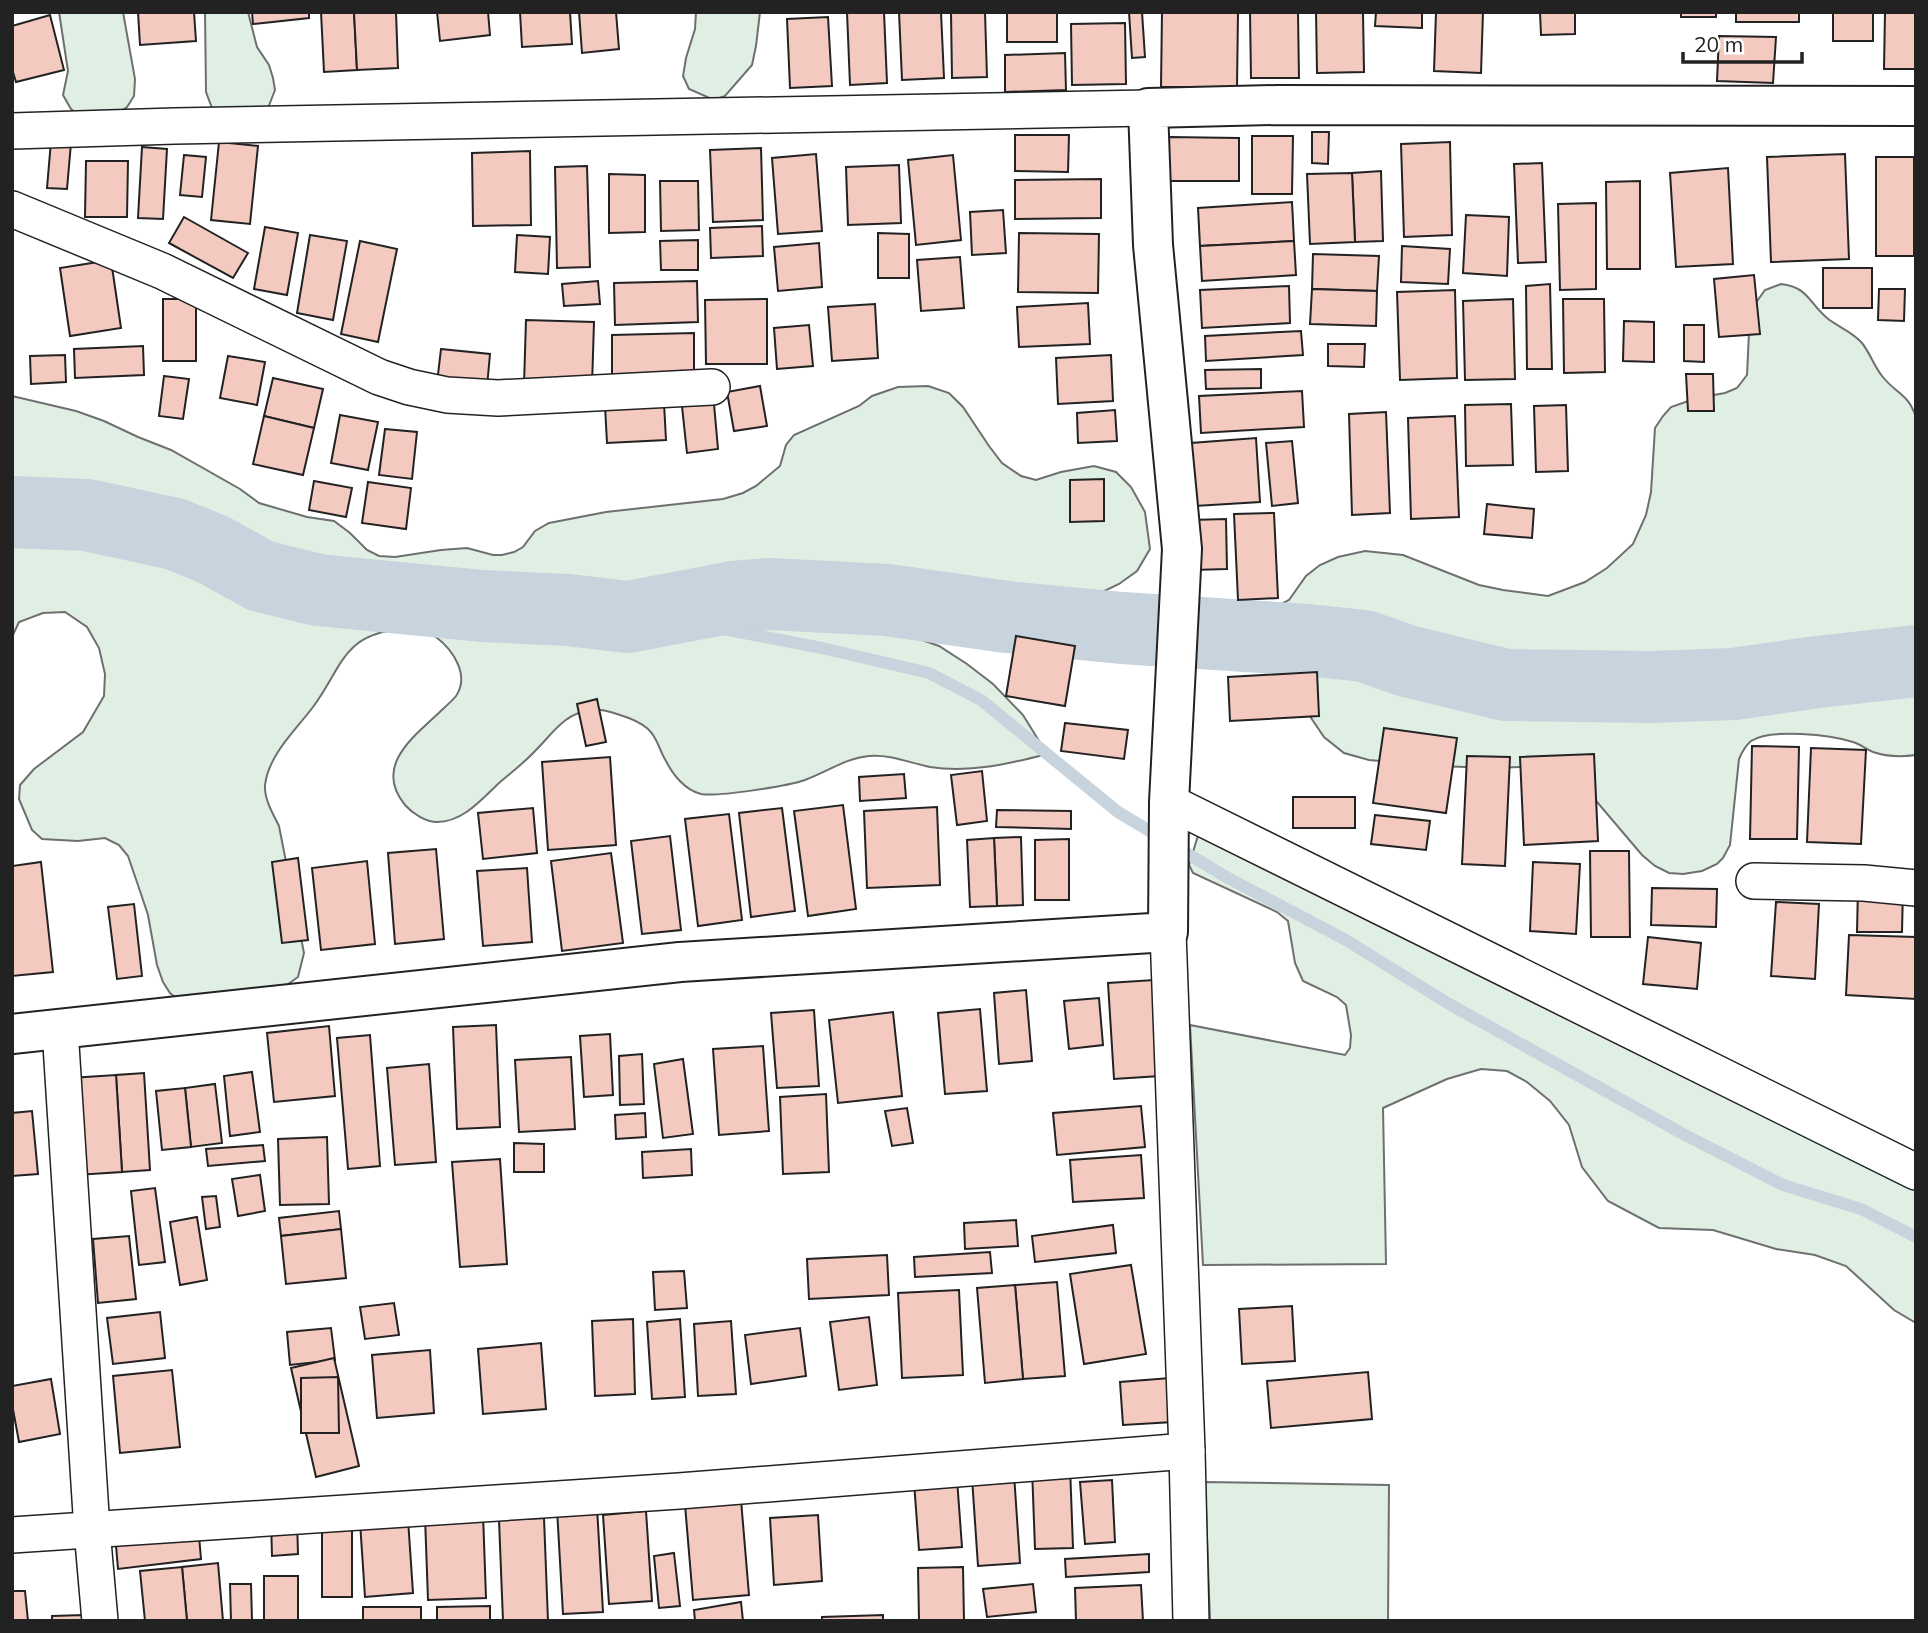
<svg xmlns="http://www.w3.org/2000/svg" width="1928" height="1633" viewBox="0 0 1928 1633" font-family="Mulish,sans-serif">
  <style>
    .green { fill: #e0efe3; stroke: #6f6f6f; stroke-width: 2 }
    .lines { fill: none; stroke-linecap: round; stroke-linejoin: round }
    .stream { stroke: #c7d3dd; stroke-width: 12 }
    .river { stroke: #c7d3dd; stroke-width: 72 }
    .building { fill: #f3c9c0; stroke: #222; stroke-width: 2 }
    .minor-casing { stroke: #222; stroke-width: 38 }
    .tertiary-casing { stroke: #222; stroke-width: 42 }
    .minor { stroke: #fff; stroke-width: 35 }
    .tertiary { stroke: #fff; stroke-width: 38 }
  </style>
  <rect width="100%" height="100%" fill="#fff"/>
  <g class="green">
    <polygon points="59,12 123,12 135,79 134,96 127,107 117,114 81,117 71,109 63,95 68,71"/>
    <polygon points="205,12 248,12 257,47 269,65 273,78 275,90 268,108 223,119 212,108 206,92"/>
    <polygon points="696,12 760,12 756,46 752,65 725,96 714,100 689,89 683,76 686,58 695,29"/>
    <path d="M1781,284C1808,287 1809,303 1827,318C1838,327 1853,332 1862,343C1870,353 1874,366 1882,376C1896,394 1908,393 1916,417V755C1901,757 1887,757 1873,752C1866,749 1860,744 1853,742C1831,735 1771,728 1751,741C1745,746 1742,752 1739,759L1730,845L1723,858L1717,864L1702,871L1683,874L1669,873L1655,866L1642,855L1581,783L1544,766L1495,768L1436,766L1369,760L1344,753L1324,737L1301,703L1271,668L1251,656L1228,651L1215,641L1211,625L1217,618L1268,611L1289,600L1306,576L1320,565L1338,557L1365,551L1403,555L1479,585L1503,590L1548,596L1585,582L1607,568L1633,544L1646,515L1651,492L1655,428L1663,416L1671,407L1697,398L1725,393L1737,388L1747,375L1750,311L1765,290Z"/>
    <path d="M928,386L949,393L963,407L989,446L1002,463L1021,476L1036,480L1061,472L1094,466L1116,472L1131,487L1145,512L1150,549L1137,571L1119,584L1096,595L1067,604L1034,608L985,597L935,601L913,614L911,631L916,638L939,646L967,664L993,684L1023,715L1047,754C1009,764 970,773 930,767C910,763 890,754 869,756C846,758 827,772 805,780C788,786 718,797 701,794C685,790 673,775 666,761C659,750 658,738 648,729C640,722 630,718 620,715C611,712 599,708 590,710C565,713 552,734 536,750C525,762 512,772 499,783C482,799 463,822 437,822C426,822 413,814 405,805C372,765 416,735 443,709C447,705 453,700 456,696C470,675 453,650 436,637C423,628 410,628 395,630C342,636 341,670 313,707C295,731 269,754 265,785C264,799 273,814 279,826L304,953L298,977L280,990L183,1004L170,993L163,982L157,965L148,915L140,891L128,856L119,845L105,838L78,841L42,839L32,830L19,799L20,785L34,769L83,732L104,696L105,674L99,648L87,627L65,612L43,613L19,622L12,637V396L76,411L104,421L138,437L171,450L240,489L259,503L307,517L334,521L350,533L367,550L379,556L395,557L441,550L467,548L493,555H502L514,552L523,547L535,531L549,523L606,512L723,499L743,493L756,486L780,466L786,445L794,435L859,406L872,396L898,387Z"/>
    <polygon points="1200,829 1916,1178 1916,1323 1894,1310 1846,1266 1815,1255 1776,1249 1713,1230 1659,1228 1608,1201 1582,1167 1569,1125 1550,1101 1527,1082 1507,1071 1481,1069 1447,1079 1383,1108 1386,1264 1203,1265 1190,1025 1345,1055 1350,1048 1351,1035 1346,1005 1337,997 1303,981 1295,963 1288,921 1277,912 1193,873 1189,865"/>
    <polygon points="1205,1482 1389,1485 1388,1621 1210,1621"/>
  </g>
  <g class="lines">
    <polyline class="stream" points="628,617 697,624 822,648 929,673 981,700 1118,812 1228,878 1346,940 1449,1004 1685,1135 1783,1185 1861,1209 1916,1237"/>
    <polyline class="river" points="12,512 87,515 175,534 214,550 261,576 318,590 482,606 568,610 628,617 733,597 770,594 887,600 1007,617 1122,628 1308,640 1364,646 1407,661 1506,685 1651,687 1734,684 1818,672 1916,661"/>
  </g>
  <g class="building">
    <polygon points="138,12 194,12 196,41 140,45"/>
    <polygon points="252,12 309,12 309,18 253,24"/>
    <polygon points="321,12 354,12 357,70 324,72"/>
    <polygon points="354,12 396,12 398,68 357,70"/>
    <polygon points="437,12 488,12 490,35 440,41"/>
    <polygon points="520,12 570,12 572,44 522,47"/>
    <polygon points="579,12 616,12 619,49 582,53"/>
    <polygon points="847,12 884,12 887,83 850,85"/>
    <polygon points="899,12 941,12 944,78 902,80"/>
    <polygon points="951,12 985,12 987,77 952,78"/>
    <rect x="1007" y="12" width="50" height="30"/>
    <polygon points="1129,12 1142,12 1145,57 1132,58"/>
    <polygon points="1162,12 1238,13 1237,87 1161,87"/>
    <polygon points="1250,12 1298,12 1299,78 1251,78"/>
    <polygon points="1316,12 1363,12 1364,72 1317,73"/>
    <polygon points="1376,12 1422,12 1422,28 1375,26"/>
    <polygon points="1436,12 1483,12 1481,73 1434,71"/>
    <polygon points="1540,12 1575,12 1575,34 1541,35"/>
    <rect x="1681" y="12" width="35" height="5"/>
    <rect x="1736" y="12" width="63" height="10"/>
    <rect x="1833" y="12" width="40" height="29"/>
    <polygon points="1885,12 1916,12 1916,69 1884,69"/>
    <polygon points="50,15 64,70 16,82 12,69 12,26"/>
    <polygon points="828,17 832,86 790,88 787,19"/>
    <polygon points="1125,23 1126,84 1072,85 1071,24"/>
    <polygon points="1719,36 1776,37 1773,83 1717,81"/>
    <polygon points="1065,53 1066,90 1005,92 1005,55"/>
    <polygon points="1312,132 1329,132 1328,164 1312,163"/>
    <polygon points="1015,135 1069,135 1068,172 1015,171"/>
    <polygon points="1252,136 1293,136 1292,194 1252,194"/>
    <polygon points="1169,137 1239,138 1239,181 1168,181"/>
    <polygon points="51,141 71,143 67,189 47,188"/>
    <polygon points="219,142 258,146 250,224 211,220"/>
    <polygon points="1450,142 1452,235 1404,237 1401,144"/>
    <polygon points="142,147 167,149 163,219 138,218"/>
    <polygon points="761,148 763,220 713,222 710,150"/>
    <polygon points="530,151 531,225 473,226 472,153"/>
    <polygon points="816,154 822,231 778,234 772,158"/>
    <polygon points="1845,154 1849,259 1771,262 1767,157"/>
    <polygon points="184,155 206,157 202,197 180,195"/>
    <polygon points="953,155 961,240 916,245 908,160"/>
    <rect x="1876" y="157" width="38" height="99"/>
    <polygon points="86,161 128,161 127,217 85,217"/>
    <polygon points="1542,163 1546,262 1518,263 1514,164"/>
    <polygon points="899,165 901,223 848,225 846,167"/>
    <polygon points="587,166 590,267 557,268 555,167"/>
    <polygon points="1728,168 1733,264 1676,267 1670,173"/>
    <polygon points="1381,171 1383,241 1355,242 1352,173"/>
    <polygon points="1352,173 1355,242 1310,244 1307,174"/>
    <polygon points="609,174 645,175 645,232 609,233"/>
    <polygon points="1101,179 1101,218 1015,219 1015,180"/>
    <polygon points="660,181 698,181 699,230 661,231"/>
    <polygon points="1640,181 1640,269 1607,269 1606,182"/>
    <polygon points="1292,202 1294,241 1200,246 1198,208"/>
    <polygon points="1596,203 1596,289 1560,290 1558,204"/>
    <polygon points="1003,210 1006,253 972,255 970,212"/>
    <polygon points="1466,215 1509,217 1507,276 1463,273"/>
    <polygon points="184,217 248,253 233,278 169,243"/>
    <polygon points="762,226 763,256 711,258 710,228"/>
    <polygon points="265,227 298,233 287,295 254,289"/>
    <polygon points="878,233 909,234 909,278 878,278"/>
    <polygon points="1019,233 1099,234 1098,293 1018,292"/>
    <polygon points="310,235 347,241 333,320 297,313"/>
    <polygon points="517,235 550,237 548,274 515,272"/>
    <polygon points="698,240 698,270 661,270 660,241"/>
    <polygon points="360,241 397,249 378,342 341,334"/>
    <polygon points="1294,241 1296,275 1202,281 1200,246"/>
    <polygon points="819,243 822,287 778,291 774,247"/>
    <polygon points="1402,246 1450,249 1448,284 1401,282"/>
    <polygon points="1313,254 1379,256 1377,291 1312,289"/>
    <polygon points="960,257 964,308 921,311 917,260"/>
    <polygon points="111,260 121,328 70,336 60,268"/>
    <rect x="1823" y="268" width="49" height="40"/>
    <polygon points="1754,275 1760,334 1719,337 1714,279"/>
    <polygon points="598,281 600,304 564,306 562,284"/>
    <polygon points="697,281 698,322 615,325 614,283"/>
    <polygon points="1550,284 1552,369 1527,369 1526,286"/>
    <polygon points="1289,286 1290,323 1202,328 1200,290"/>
    <polygon points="1312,289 1377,291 1376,326 1310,324"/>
    <polygon points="1879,289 1905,289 1904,321 1878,320"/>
    <polygon points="1455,290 1457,378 1400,380 1397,292"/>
    <rect x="163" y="299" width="33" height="62"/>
    <polygon points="767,299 767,364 706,364 705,300"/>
    <polygon points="1513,299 1515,379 1465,380 1463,301"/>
    <polygon points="1563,299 1604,299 1605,372 1564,373"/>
    <polygon points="1088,303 1090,344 1019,347 1017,307"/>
    <polygon points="875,304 878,358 832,361 828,307"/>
    <polygon points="526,320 594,322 592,386 524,384"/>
    <polygon points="1624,321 1654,322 1654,362 1623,361"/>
    <polygon points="809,325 813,366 777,369 774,328"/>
    <polygon points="1684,325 1704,325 1704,362 1684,361"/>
    <polygon points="1301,331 1303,355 1206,361 1205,336"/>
    <polygon points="694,333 694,378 612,380 612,335"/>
    <polygon points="1328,344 1365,344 1364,367 1328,366"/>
    <polygon points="143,346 144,375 75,378 74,349"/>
    <polygon points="441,349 490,354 487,387 437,383"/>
    <polygon points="65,355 66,382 31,384 30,356"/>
    <polygon points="1111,355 1113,401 1058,404 1056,358"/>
    <polygon points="228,356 265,362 257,405 220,398"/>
    <polygon points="1261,369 1261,388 1206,389 1205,370"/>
    <polygon points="1686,374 1713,374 1714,411 1688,411"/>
    <polygon points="164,376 189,379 183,419 159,416"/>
    <polygon points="273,378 323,389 314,428 264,416"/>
    <polygon points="760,386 767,426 734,431 727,392"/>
    <polygon points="1302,391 1304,427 1201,433 1199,396"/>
    <polygon points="713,393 718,449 687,453 681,397"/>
    <polygon points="664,403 666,440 607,443 605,406"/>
    <polygon points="1511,404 1513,465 1466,466 1465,405"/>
    <polygon points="1566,405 1568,471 1536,472 1534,406"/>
    <polygon points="1115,410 1117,441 1078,443 1077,413"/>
    <polygon points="1386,412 1390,513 1352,515 1349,414"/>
    <polygon points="340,415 378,422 368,470 331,463"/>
    <polygon points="264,416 314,428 303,475 253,464"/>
    <polygon points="1455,416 1459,517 1411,519 1408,418"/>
    <polygon points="385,429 417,432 412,479 379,475"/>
    <polygon points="1256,438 1260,502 1195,506 1191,443"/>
    <polygon points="1292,441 1298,503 1272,506 1266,443"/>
    <polygon points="1104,479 1104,521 1070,522 1070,480"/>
    <polygon points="314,481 352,488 346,517 309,510"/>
    <polygon points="368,482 411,488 406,529 362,523"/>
    <polygon points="1487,504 1534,509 1532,538 1484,534"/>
    <polygon points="1274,513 1278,598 1238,600 1234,514"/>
    <polygon points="1226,519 1227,569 1192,570 1191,520"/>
    <polygon points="1016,636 1075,646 1065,706 1006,696"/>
    <polygon points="1317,672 1319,716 1230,721 1228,677"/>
    <polygon points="597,699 606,742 586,746 577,704"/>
    <polygon points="1065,723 1128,730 1124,759 1061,751"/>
    <polygon points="1384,728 1457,738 1446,813 1373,803"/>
    <polygon points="1752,746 1799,747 1797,839 1750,839"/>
    <polygon points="1811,748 1866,750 1861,844 1807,842"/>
    <polygon points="1594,754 1598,841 1524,845 1520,757"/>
    <polygon points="1467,756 1510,757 1505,866 1462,864"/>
    <polygon points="610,757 616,845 548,850 542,762"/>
    <polygon points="982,771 987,821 957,825 951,775"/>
    <polygon points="904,774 906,798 860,801 859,777"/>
    <rect x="1293" y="797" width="62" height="31"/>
    <polygon points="843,805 856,909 808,916 794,811"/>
    <polygon points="937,807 940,885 867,888 864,811"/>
    <polygon points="533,808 537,853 483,859 478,813"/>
    <polygon points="782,808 795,911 751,917 739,813"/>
    <polygon points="997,810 1071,811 1071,829 996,827"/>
    <polygon points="729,814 742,920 698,926 685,819"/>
    <polygon points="1375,815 1430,821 1426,850 1371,844"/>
    <polygon points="670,836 681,930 642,934 631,841"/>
    <polygon points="1021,837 1023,905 997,906 994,838"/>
    <polygon points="994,838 997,906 970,907 967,840"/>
    <polygon points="1069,839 1069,900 1035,900 1035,840"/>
    <polygon points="436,849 444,939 395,944 388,853"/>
    <polygon points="1590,851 1629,851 1630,937 1591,937"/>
    <polygon points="611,853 623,943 562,951 551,861"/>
    <polygon points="298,858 308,940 282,943 272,862"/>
    <polygon points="367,861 375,944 321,950 312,868"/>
    <polygon points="41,862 53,972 12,976 12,866"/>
    <polygon points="1533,862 1580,864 1576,934 1530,931"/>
    <polygon points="527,868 532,942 483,946 477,871"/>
    <polygon points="1652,888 1717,889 1716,927 1651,925"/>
    <polygon points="1858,888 1903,889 1902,932 1857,932"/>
    <polygon points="1776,902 1819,904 1815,979 1771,976"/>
    <polygon points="134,904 142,976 117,979 108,907"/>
    <polygon points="1849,935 1916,937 1916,999 1846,995"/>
    <polygon points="1648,937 1701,943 1697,989 1643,984"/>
    <polygon points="1154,980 1160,1076 1114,1079 1108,983"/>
    <polygon points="1026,990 1032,1061 999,1064 994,993"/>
    <polygon points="1099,998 1103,1045 1069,1049 1064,1001"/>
    <polygon points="980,1009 987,1091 945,1094 938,1013"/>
    <polygon points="814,1010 819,1086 777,1088 771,1013"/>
    <polygon points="893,1012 902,1096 838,1103 829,1020"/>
    <polygon points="496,1025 500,1127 457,1129 453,1027"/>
    <polygon points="329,1026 335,1096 274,1102 267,1033"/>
    <polygon points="610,1034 613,1095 584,1097 580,1036"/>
    <polygon points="370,1035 380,1166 348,1169 337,1038"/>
    <polygon points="763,1046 769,1131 719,1135 713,1049"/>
    <polygon points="642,1054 644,1104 620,1105 619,1056"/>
    <polygon points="571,1057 575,1129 519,1132 515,1060"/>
    <polygon points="683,1059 693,1134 663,1138 654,1064"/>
    <polygon points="429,1064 436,1162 395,1165 387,1068"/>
    <polygon points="252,1072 260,1132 230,1136 224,1076"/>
    <polygon points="144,1073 150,1170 122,1172 116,1075"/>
    <polygon points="116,1075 122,1172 76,1175 70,1078"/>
    <polygon points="215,1084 222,1143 191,1147 185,1088"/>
    <polygon points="185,1088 191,1147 162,1150 156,1091"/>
    <polygon points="826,1094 829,1172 783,1174 780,1097"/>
    <polygon points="1141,1106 1145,1147 1057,1155 1053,1113"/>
    <polygon points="907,1108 913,1143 892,1146 885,1111"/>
    <polygon points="32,1111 38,1174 12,1176 12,1113"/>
    <polygon points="645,1113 646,1137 616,1139 615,1115"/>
    <polygon points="327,1137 329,1204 280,1205 278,1139"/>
    <polygon points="514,1143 544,1144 544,1172 514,1172"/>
    <polygon points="263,1145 265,1161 208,1166 206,1149"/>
    <polygon points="691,1149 692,1175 643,1178 642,1152"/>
    <polygon points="1141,1155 1144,1198 1073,1202 1070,1160"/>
    <polygon points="500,1159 507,1264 460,1267 452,1162"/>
    <polygon points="260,1175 265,1211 238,1216 232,1179"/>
    <polygon points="155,1188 165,1262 139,1265 131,1191"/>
    <polygon points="216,1196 220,1227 206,1229 202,1197"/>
    <polygon points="339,1211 341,1229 281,1236 279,1218"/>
    <polygon points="197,1217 207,1280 180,1285 170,1222"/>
    <polygon points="1016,1220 1018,1246 965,1249 964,1223"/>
    <polygon points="1113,1225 1116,1253 1035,1262 1032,1236"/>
    <polygon points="341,1229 346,1278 286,1284 281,1236"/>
    <polygon points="129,1236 136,1299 98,1303 93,1239"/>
    <polygon points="990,1252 992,1273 915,1277 914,1257"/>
    <polygon points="887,1255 889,1295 809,1299 807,1259"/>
    <polygon points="1131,1265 1146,1354 1084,1364 1070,1274"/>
    <polygon points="684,1271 687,1308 655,1310 653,1272"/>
    <polygon points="1057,1282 1065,1376 1023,1379 1015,1285"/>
    <polygon points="1015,1285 1023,1379 985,1383 977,1288"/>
    <polygon points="959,1290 963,1375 902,1378 898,1293"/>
    <polygon points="394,1303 399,1335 365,1339 360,1307"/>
    <polygon points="1292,1306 1295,1361 1242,1364 1239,1309"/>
    <polygon points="160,1312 165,1358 113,1364 107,1318"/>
    <polygon points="869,1317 877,1385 839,1390 830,1322"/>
    <polygon points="633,1319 635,1394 595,1396 592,1321"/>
    <polygon points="680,1319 685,1397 652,1399 647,1322"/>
    <polygon points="731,1321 736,1394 698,1396 694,1324"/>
    <polygon points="331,1328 335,1360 290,1365 287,1332"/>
    <polygon points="800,1328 806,1376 751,1384 745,1335"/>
    <polygon points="541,1343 546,1409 483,1414 478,1349"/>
    <polygon points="430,1350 434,1413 377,1418 372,1355"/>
    <polygon points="334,1358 359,1466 316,1477 291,1368"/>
    <polygon points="172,1370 180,1447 120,1453 113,1376"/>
    <polygon points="1368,1372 1372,1419 1271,1428 1267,1381"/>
    <polygon points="338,1377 339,1433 301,1433 301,1378"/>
    <polygon points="1170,1378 1173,1422 1123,1425 1120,1382"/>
    <polygon points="51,1379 60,1434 19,1442 12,1404 12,1386"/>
    <polygon points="1070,1466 1073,1548 1035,1549 1032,1468"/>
    <polygon points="1014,1474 1020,1563 978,1566 972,1478"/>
    <polygon points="957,1479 962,1547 919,1550 914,1482"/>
    <polygon points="1112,1480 1115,1542 1085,1544 1080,1482"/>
    <polygon points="740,1488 749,1595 693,1600 684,1493"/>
    <polygon points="597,1507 603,1612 563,1614 557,1509"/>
    <polygon points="646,1511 652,1601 609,1604 603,1515"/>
    <polygon points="483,1514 486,1598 428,1600 425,1517"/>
    <polygon points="818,1515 822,1581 774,1585 770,1518"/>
    <polygon points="544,1518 548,1621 503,1621 499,1520"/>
    <polygon points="297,1519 298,1554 272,1556 271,1520"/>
    <polygon points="408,1519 413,1593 365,1597 360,1522"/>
    <polygon points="198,1524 201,1559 118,1569 115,1534"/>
    <rect x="322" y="1527" width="30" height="70"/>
    <polygon points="674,1553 680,1606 659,1608 654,1556"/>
    <polygon points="1149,1554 1149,1572 1066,1577 1065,1559"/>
    <polygon points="218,1563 223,1621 187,1621 182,1567"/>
    <polygon points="182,1567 187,1621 145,1621 140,1571"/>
    <polygon points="963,1567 964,1621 919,1621 918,1568"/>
    <rect x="264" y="1576" width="34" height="45"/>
    <polygon points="230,1584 251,1584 252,1621 231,1621"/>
    <polygon points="1033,1584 1036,1612 987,1617 983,1589"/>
    <polygon points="1141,1585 1143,1621 1076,1621 1075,1588"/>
    <polygon points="12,1591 25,1591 28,1621 12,1621"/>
    <polygon points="741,1602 743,1621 695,1621 694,1610"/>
    <polygon points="490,1606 490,1621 437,1621 437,1607"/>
    <rect x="363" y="1607" width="58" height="14"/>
    <polygon points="83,1615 83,1621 52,1621 52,1616"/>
    <polygon points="883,1615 883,1621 822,1621 822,1617"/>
  </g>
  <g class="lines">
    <defs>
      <g id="minor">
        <polyline points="12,131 175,126 1148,108"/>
        <polyline points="12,209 162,271 379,377 409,387 447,395 498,398 712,387"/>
        <polyline points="1169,802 1916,1172"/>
        <polyline points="1754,881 1864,883 1916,888"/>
        <polyline points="1168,932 1187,1451 1191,1621"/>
        <polyline points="60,1029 92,1530 100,1621"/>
        <polyline points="12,1535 679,1491 1187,1451"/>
      </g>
      <polyline id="tertiary" points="12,1034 680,962 1168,932 1169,802 1182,549 1153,245 1148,108 1277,105 1916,106"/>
    </defs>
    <use href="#minor" class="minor-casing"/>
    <use href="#tertiary" class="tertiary-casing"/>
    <use href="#minor" class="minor"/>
    <use href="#tertiary" class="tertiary"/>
  </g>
  <rect width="1928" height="1633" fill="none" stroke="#222222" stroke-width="28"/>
  <path d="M1683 52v10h119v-10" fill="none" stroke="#222222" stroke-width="3.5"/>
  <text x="1694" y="52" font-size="21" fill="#222222" stroke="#ffffff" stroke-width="5" paint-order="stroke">20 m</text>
</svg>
